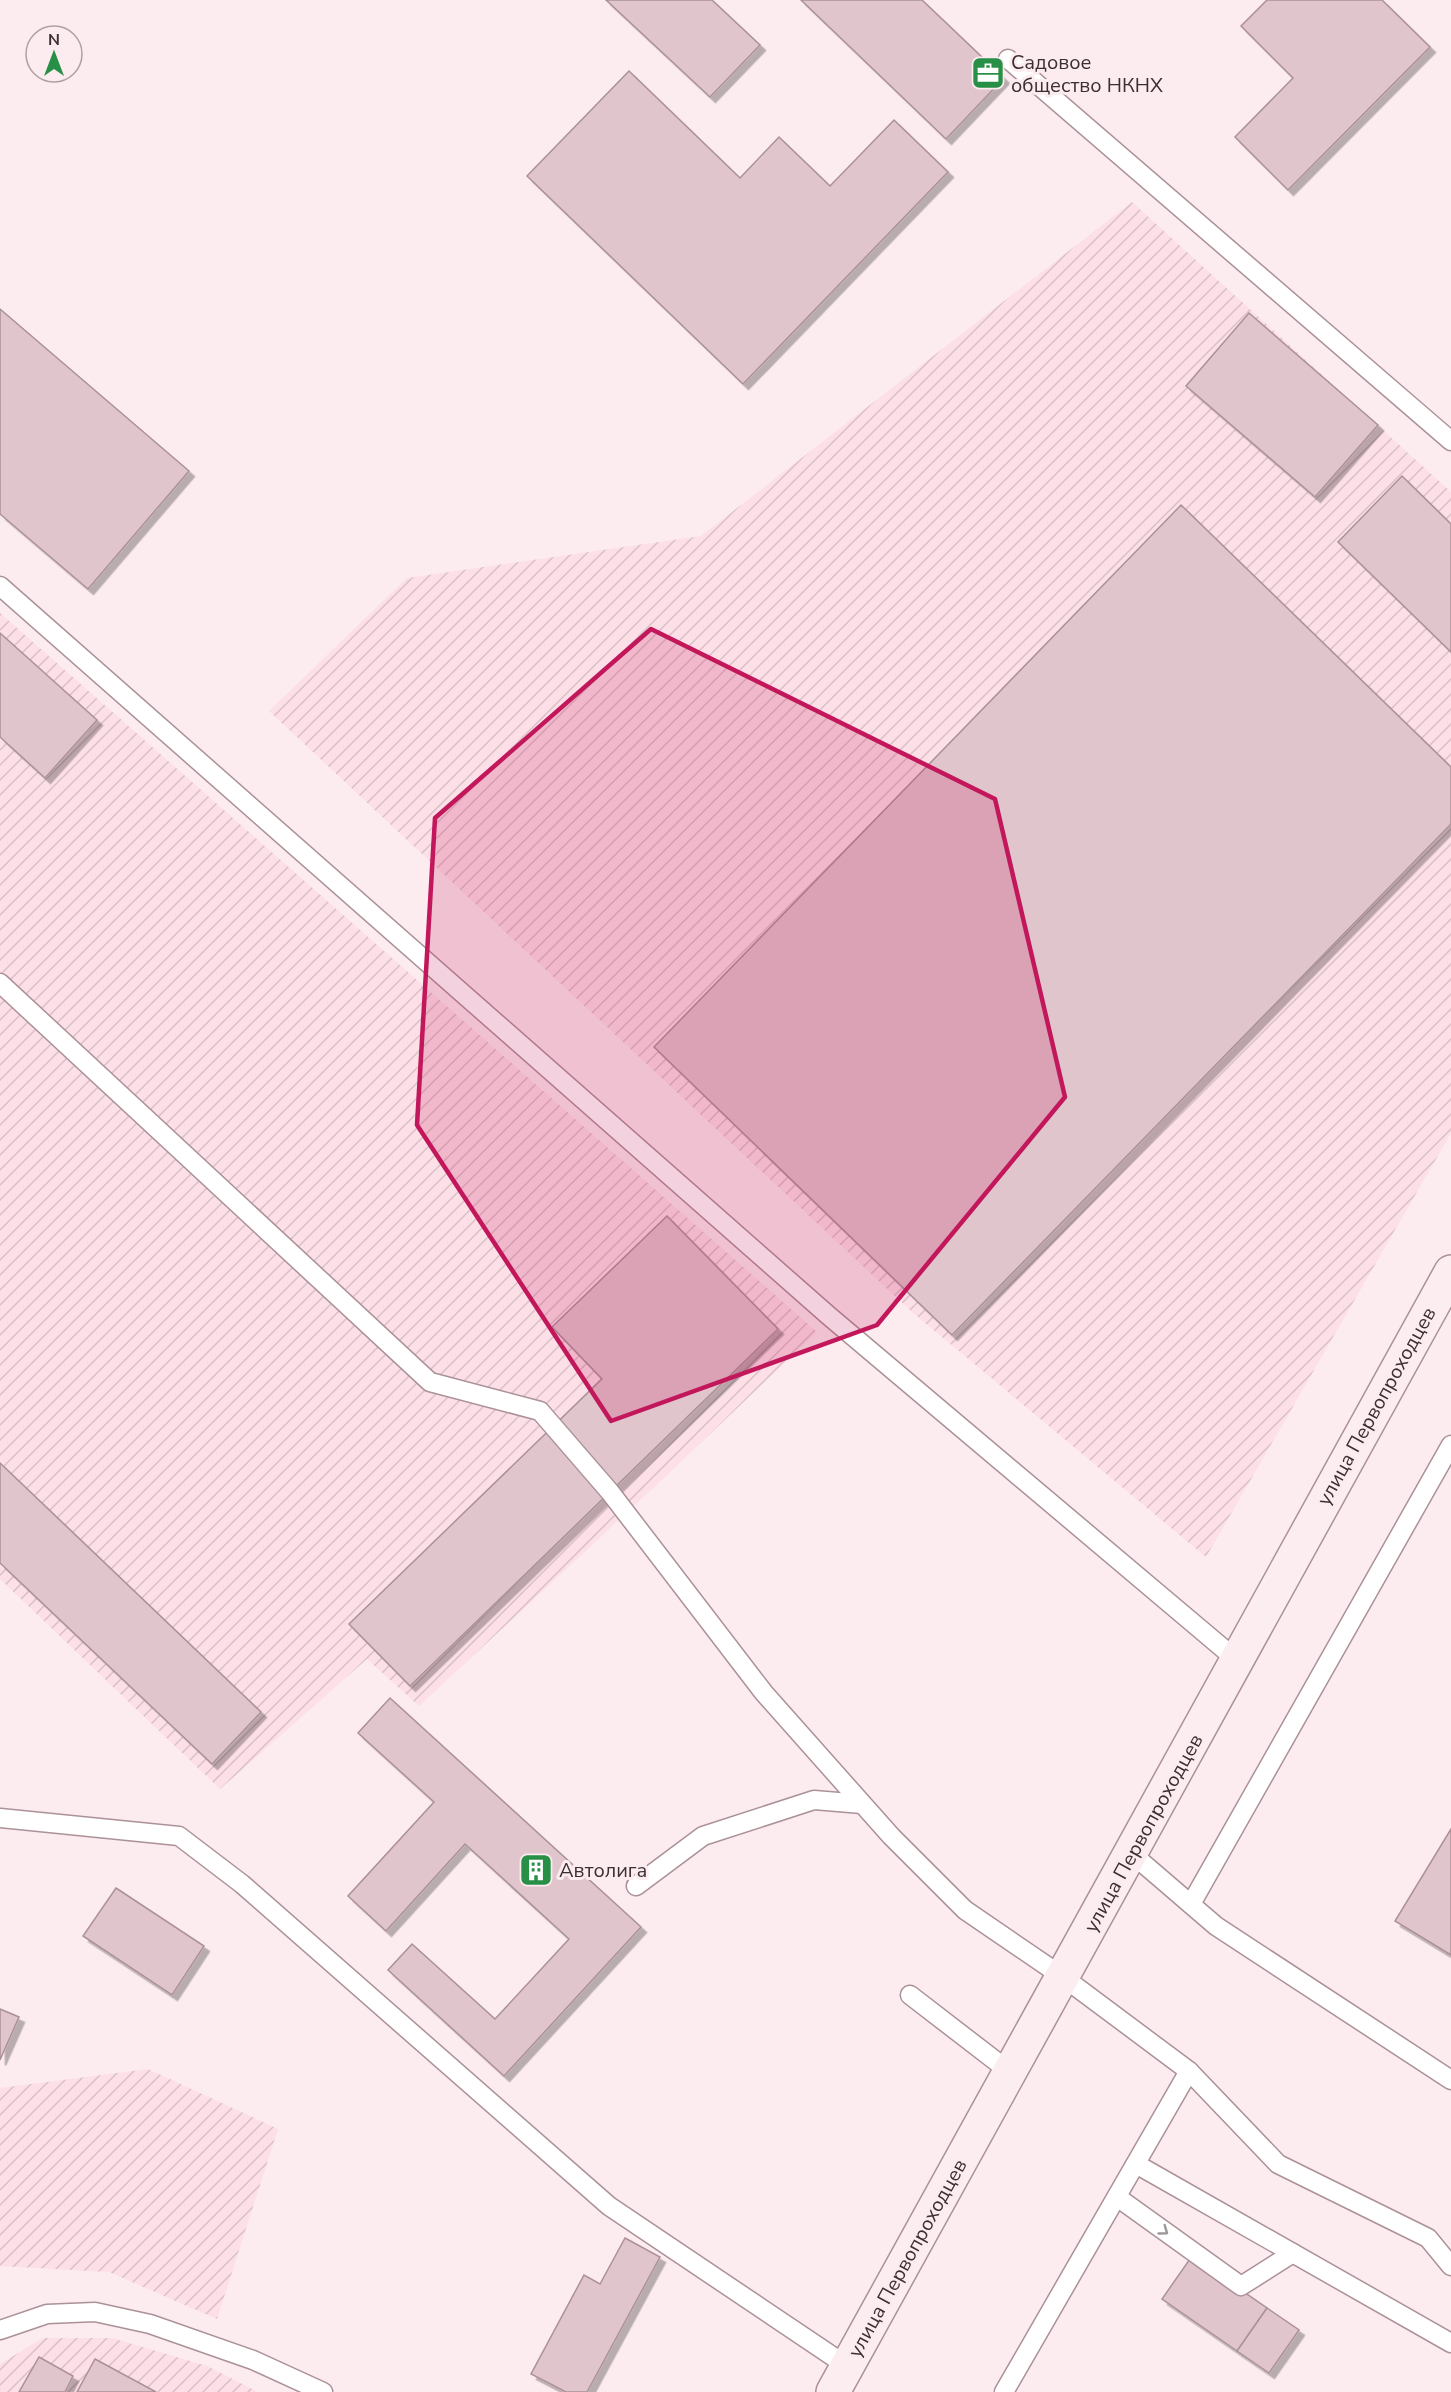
<svg xmlns="http://www.w3.org/2000/svg" width="1451" height="2392" viewBox="0 0 1451 2392" font-family="'Nunito Sans',sans-serif">
  <style>
    .industrial { fill: url(#industrial-furrows) }
    .building { fill: #e1c5cd; stroke: #ab9198; stroke-width: 1.5; filter: url(#shadow) }
    .lines { fill: none; stroke-linecap: round; stroke-linejoin: round }
    .lane-casing { stroke: #ab9198; stroke-width: 21 }
    .secondary-casing { stroke: #ab9198; stroke-width: 36 }
    .lane { stroke: #fff; stroke-width: 18 }
    .secondary { stroke: #fcedf1; stroke-width: 33 }
    .oneway { stroke: #9c9799 }
    .marked { fill: #c2185b; fill-opacity: 0.2; stroke: #c2185b; stroke-width: 4.5; stroke-linejoin: round }
    .labels { text-anchor: middle; stroke-width: 6; stroke-linejoin: round; paint-order: stroke }
    .poi-label { font-size: 20px; fill: #3a2f33; stroke: #fcebef; text-anchor: start }
    .street-label { font-size: 20px; fill: #3a2f33; stroke: #fcebef }
  </style>
  <defs>
    <pattern id="industrial-furrows" width="10" height="10" patternUnits="userSpaceOnUse" patternTransform="scale(1.5)"><rect width="10" height="10" fill="#fddfe8"/><path d="M-1 1l2-2M0 10L10 0M9 11l2-2" fill="none" stroke="#dac0c7"/></pattern>
    <filter id="shadow"><feDropShadow dx="5.5" dy="5.5" stdDeviation="0" flood-color="#0004"/></filter>
  </defs>
  <rect width="100%" height="100%" fill="#fcebef"/>
  <g class="industrial">
    <polygon points="1132,202 1451,492 1451,1133 1206,1557 912,1312 269,711 407,578 701,536"/>
    <polygon points="0,613 817,1332 666,1476 419,1706 367,1659 220,1789 0,1579"/>
    <polygon points="148,2069 278,2129 217,2319 109,2272 0,2266 0,2088"/>
    <polygon points="43,2338 112,2338 207,2366 258,2392 0,2392 0,2364"/>
  </g>
  <g class="building">
    <polygon points="606,0 712,0 760,45 710,97"/>
    <polygon points="801,0 922,0 1004,78 946,139"/>
    <polygon points="1267,0 1382,0 1430,47 1288,190 1235,137 1293,78 1241,26"/>
    <polygon points="629,71 740,178 779,137 830,186 894,120 948,172 743,384 527,176"/>
    <polygon points="0,309 189,471 88,589 0,514"/>
    <polygon points="1249,313 1378,425 1315,497 1186,386"/>
    <polygon points="1402,476 1451,524 1451,652 1338,542"/>
    <polygon points="1181,505 1451,767 1451,824 952,1335 654,1047"/>
    <polygon points="0,633 97,720 45,778 0,737"/>
    <polygon points="667,1216 778,1329 410,1686 349,1624 602,1379 552,1327"/>
    <polygon points="0,1463 261,1712 212,1764 0,1563"/>
    <polygon points="390,1698 641,1927 504,2076 388,1970 412,1944 495,2019 569,1939 465,1844 386,1931 348,1896 434,1802 358,1733"/>
    <polygon points="1451,1829 1451,1955 1395,1921"/>
    <polygon points="116,1888 204,1946 172,1995 83,1936"/>
    <polygon points="0,2009 19,2017 0,2060"/>
    <polygon points="625,2238 660,2257 587,2392 566,2392 531,2374 584,2275 600,2284"/>
    <polygon points="1192,2256 1267,2308 1237,2351 1162,2299"/>
    <polygon points="1267,2308 1299,2330 1269,2373 1237,2351"/>
    <polygon points="39,2357 73,2376 65,2392 19,2392"/>
    <polygon points="95,2359 156,2392 77,2392"/>
  </g>
  <g class="lines">
    <defs>
      <g id="lane">
        <polyline points="1008,59 1451,441"/>
        <polyline points="0,586 829,1316 1238,1661"/>
        <polyline points="0,983 430,1382 540,1411 610,1492 764,1693 891,1836 965,1910 1063,1977 1189,2071 1278,2164 1428,2238 1451,2266"/>
        <polyline points="0,1818 179,1836 242,1884 609,2206 847,2366"/>
        <polyline points="1131,1853 1216,1926 1451,2080"/>
        <polyline points="636,1886 703,1836 814,1800 862,1804"/>
        <polyline points="1191,1904 1451,1445"/>
        <polyline points="910,1995 1010,2072"/>
        <polyline points="1136,2164 1451,2343"/>
        <polyline points="1117,2197 1241,2286 1293,2253"/>
        <polyline points="0,2330 47,2314 95,2312 150,2324 253,2360 323,2392"/>
        <polyline points="1004,2392 1189,2071"/>
      </g>
      <polyline id="secondary" points="833,2392 1451,1272"/>
    </defs>
    <use href="#lane" class="lane-casing"/>
    <use href="#secondary" class="secondary-casing"/>
    <use href="#lane" class="lane"/>
    <use href="#secondary" class="secondary"/>
  </g>
  <defs><path id="oneway-chevron" d="M-2-3.5L2.5 0L-2 3.5" fill="none" stroke-width="1.6" stroke-linecap="round" stroke-linejoin="round" transform="scale(1.5)"/></defs>
  <use class="oneway" href="#oneway-chevron" transform="translate(1164 2231) rotate(36)"/>
  <path class="marked" d="M651,629L995,799L1065,1097L877,1325L611,1421L417,1125L435,818Z"/>
  <defs>
    <symbol id="office-square" viewBox="-11 -11 22 22"><rect x="-9" y="-9" width="18" height="18" rx="4" fill="#289046" stroke="#fcebef"/><path d="M-6-3h4V-5.5h4V-3h4V5H-6ZM-1-4.5V-3h2v-1.5ZM-6 0V1H6V0Z" fill="#fff"/></symbol>
    <symbol id="building-square" viewBox="-11 -11 22 22"><rect x="-9" y="-9" width="18" height="18" rx="4" fill="#289046" stroke="#fcebef"/><path d="M-4-6H4V6H1V3H-1V6H-4ZM-2.5-4.3h1.7v1.8h-1.7ZM.8-4.3h1.7v1.8H.8ZM-2.5-1h1.7V.8h-1.7ZM.8-1h1.7V.8H.8Z" fill="#fff"/></symbol>
  </defs>
  <g fill-rule="evenodd">
    <use href="#office-square" x="969" y="54" width="38" height="38"/>
    <use href="#building-square" x="517" y="1851" width="38" height="38"/>
  </g>
  <g class="labels">
    <g class="poi-label">
      <text x="1011" y="69">Садовое<tspan x="1011" dy="23">общество НКНХ</tspan></text>
      <text x="559" y="1877">Автолига</text>
    </g>
    <g class="street-label">
      <text transform="translate(1376 1406) rotate(-61)" y="7">улица Первопроходцев</text>
      <text transform="translate(1143 1833) rotate(-61)" y="7">улица Первопроходцев</text>
      <text transform="translate(907 2258) rotate(-61)" y="7">улица Первопроходцев</text>
    </g>
  </g>
  <g transform="translate(54 54)"><circle r="28" fill="#fcebef" stroke="#aea0a4" stroke-width="1.5"/>
  <path d="M0-4.5L10 22L0 15L-10 22Z" fill="#289046"/>
  <text y="-9" font-size="16" font-weight="bold" text-anchor="middle" fill="#3a2f33">N</text>
  </g>
</svg>
